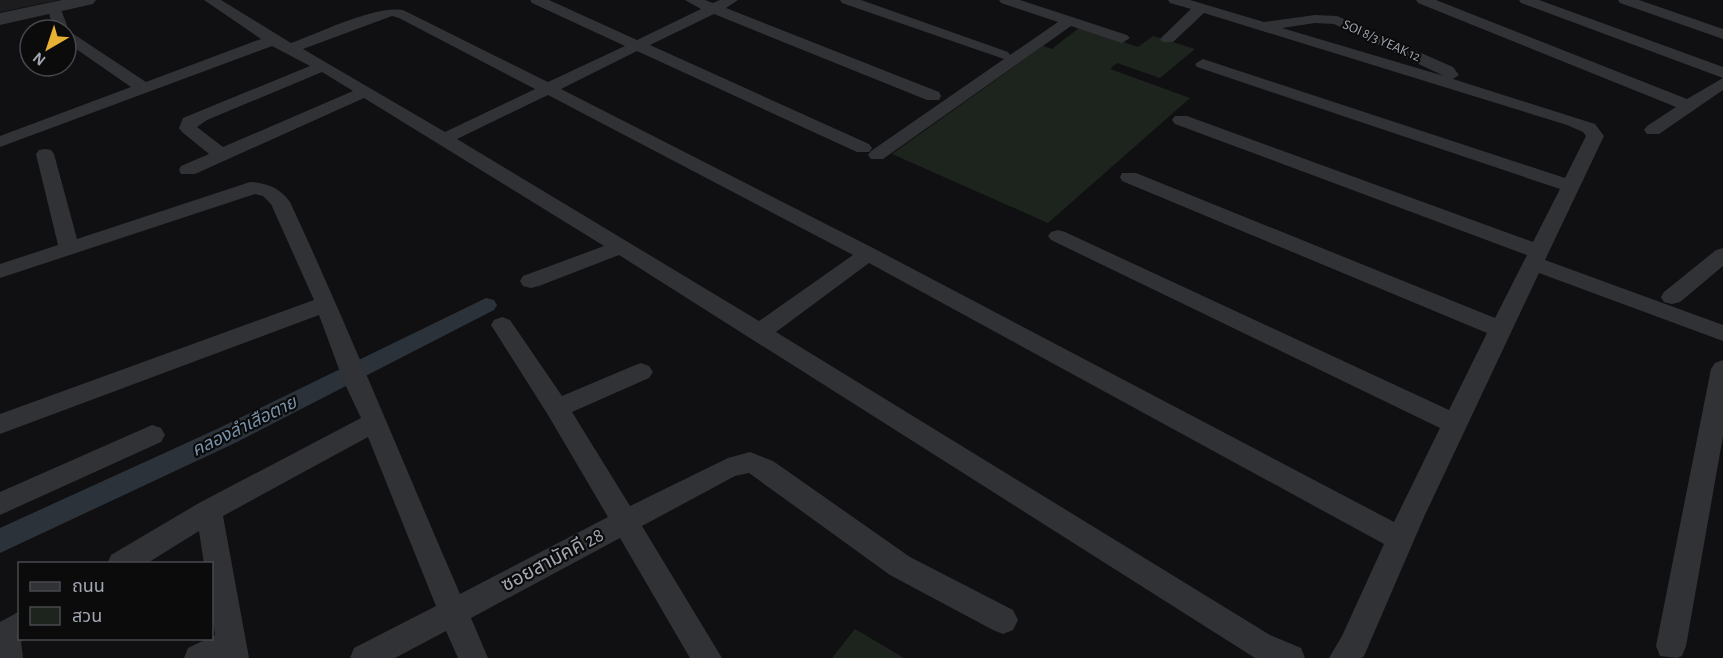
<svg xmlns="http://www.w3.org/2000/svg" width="1723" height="658" viewBox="0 0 1723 658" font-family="'Alegreya Sans','Noto Sans Thai',sans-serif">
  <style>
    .built { fill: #1c1c1e }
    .green { fill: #1d241e }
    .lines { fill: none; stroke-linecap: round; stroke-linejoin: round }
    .canal { fill: #2b3239; fill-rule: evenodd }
    .minor { fill: #313236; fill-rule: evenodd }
    .tertiary { fill: #313236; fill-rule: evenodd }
    .labels { text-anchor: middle; stroke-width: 4.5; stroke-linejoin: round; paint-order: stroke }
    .far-street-label { font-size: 14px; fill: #a2a6b2; stroke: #0b0b0c }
    .water-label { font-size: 18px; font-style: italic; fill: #7a92ac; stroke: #0b0b0c }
    .near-street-label { font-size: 20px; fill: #a2a6b2; stroke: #0b0b0c }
  </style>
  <rect width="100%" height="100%" fill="#101012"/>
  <polygon class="built" points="0,0 59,0 0,12"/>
  <g class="green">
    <polygon points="1080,27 1138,47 1153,36 1195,49 1160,78 1117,63 1110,69 1190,98 1048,223 892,154 1043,46 1052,49"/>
    <polygon points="855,629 904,658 832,658"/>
  </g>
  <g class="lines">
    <polygon class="canal" points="486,298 494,300 497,305 494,310 235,443 0,553 0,528 217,429"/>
    <g class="minor">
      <path d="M204,0H221L291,43C319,33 375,5 403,10L548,82L625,46L532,3L530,0H549L637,40L701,9L685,0H705L713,3L720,0H738L726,8L939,92L941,96L939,100H927L714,14L650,45L869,144L872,148L869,152H857L637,51L561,89L875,249L1394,522L1440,428L1051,240L1048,236L1051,232L1058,230L1065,232L1449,410L1487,333L1122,181L1120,177L1122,173H1136L1495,318L1527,255L1175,124L1172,120L1175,116H1187L1533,242L1560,189L1197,67L1195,64L1203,59L1209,61L1565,178L1586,136L1583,132L1567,125L1204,13L1173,42H1163L1160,39L1163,36L1191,9L1170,3L1168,0H1190L1264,22L1315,15L1337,16L1453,67L1459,75L1453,79L1595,124L1604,136L1545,260L1723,325V341L1539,273L1424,517L1364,656L1362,658H1329L1342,636L1384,544L869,263L776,332L1270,635L1301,648L1305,658H1255L619,255L539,286L531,288L523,286L520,281L523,276L604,246L364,98L195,174H181L179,170L181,166L209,154L182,132L179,128L183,118L310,66L272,46L0,147V136L131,87L66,42V30H54L47,7L49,4H59L69,31L146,82L261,39ZM392,16L399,18L535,89L445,132L303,49ZM1315,23L1334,24L1444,76L1282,28ZM322,72L353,91L223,147L197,127L207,120ZM548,95L853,255L759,321L457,139Z"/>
      <polygon points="840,0 861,0 1008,52 1010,55 1058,22 1001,3 999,0 1020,0 1127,35 1130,38 1122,43 1071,26 883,159 871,159 868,155 871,151 1004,59 842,3"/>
      <polygon points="1416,0 1436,0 1687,99 1723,78 1723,90 1659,134 1647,134 1644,130 1647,126 1676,107 1418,3"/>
      <polygon points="1519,0 1539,0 1723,67 1723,78 1521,3"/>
      <polygon points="1618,0 1639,0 1723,29 1723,39 1620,3"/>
      <path d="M45,149L51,150L54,154L77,239L250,182C267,183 280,188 290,202C350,331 403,463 460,594L608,517L548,415L491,325L494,320L502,317L510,320L562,396L633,366L641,363L649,366L653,372L649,378L572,412L630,506L728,458L750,452L773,461L910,557L1013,610L1018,620L1013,630L1003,634L993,630L890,575L749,473L735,476L642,526L722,658H690L620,538L471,618L488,658H458L446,631L395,658H350L354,648L436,606L368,437L223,516L249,658H184L188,648L215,635L212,612V564H204L199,531L146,564H107L111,555L199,503L361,418L343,380L319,315L0,434V414L314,300L271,204L263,196L255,194L0,278V264L58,245L36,154L39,150Z"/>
      <polygon points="1723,248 1723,266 1680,302 1672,304 1664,302 1661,297 1664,292 1716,250"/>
      <polygon points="1723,360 1723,436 1686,646 1682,656 1677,658 1660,656 1656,646 1711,369 1715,363"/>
      <polygon points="152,425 161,428 165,435 161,442 0,515 0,492"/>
      <polygon points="20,611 20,638 25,638 21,642 23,658 0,658 0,622"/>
    </g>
    <polygon class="tertiary" points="62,0 96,0 93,4 0,25 0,13"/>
  </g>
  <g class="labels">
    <g class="far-street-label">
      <text transform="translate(1382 40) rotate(24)" y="5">SOI 8/3 YEAK 12</text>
    </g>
    <g class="water-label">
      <text transform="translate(244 426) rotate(-26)" y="6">คลองลำเสือตาย</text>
    </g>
    <g class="near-street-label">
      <text transform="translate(552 559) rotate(-28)" y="7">ซอยสามัคคี 28</text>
    </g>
  </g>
  <rect x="18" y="562" width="195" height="78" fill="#0b0b0c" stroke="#47494e" stroke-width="1.5"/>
  <rect x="30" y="582" width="30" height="9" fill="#313236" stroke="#47494e" stroke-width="1.5"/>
  <text x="72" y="592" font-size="18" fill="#a2a6b2">ถนน</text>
  <rect x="30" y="607" width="30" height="18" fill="#1d241e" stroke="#47494e" stroke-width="1.5"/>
  <text x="72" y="622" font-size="18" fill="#a2a6b2">สวน</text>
  <g transform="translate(48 48) rotate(219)"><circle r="28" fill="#0b0b0c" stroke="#47494e" stroke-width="1.5"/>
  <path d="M0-4.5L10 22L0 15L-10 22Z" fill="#e7b233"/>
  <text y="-9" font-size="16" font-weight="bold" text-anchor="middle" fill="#a2a6b2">N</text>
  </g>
</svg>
